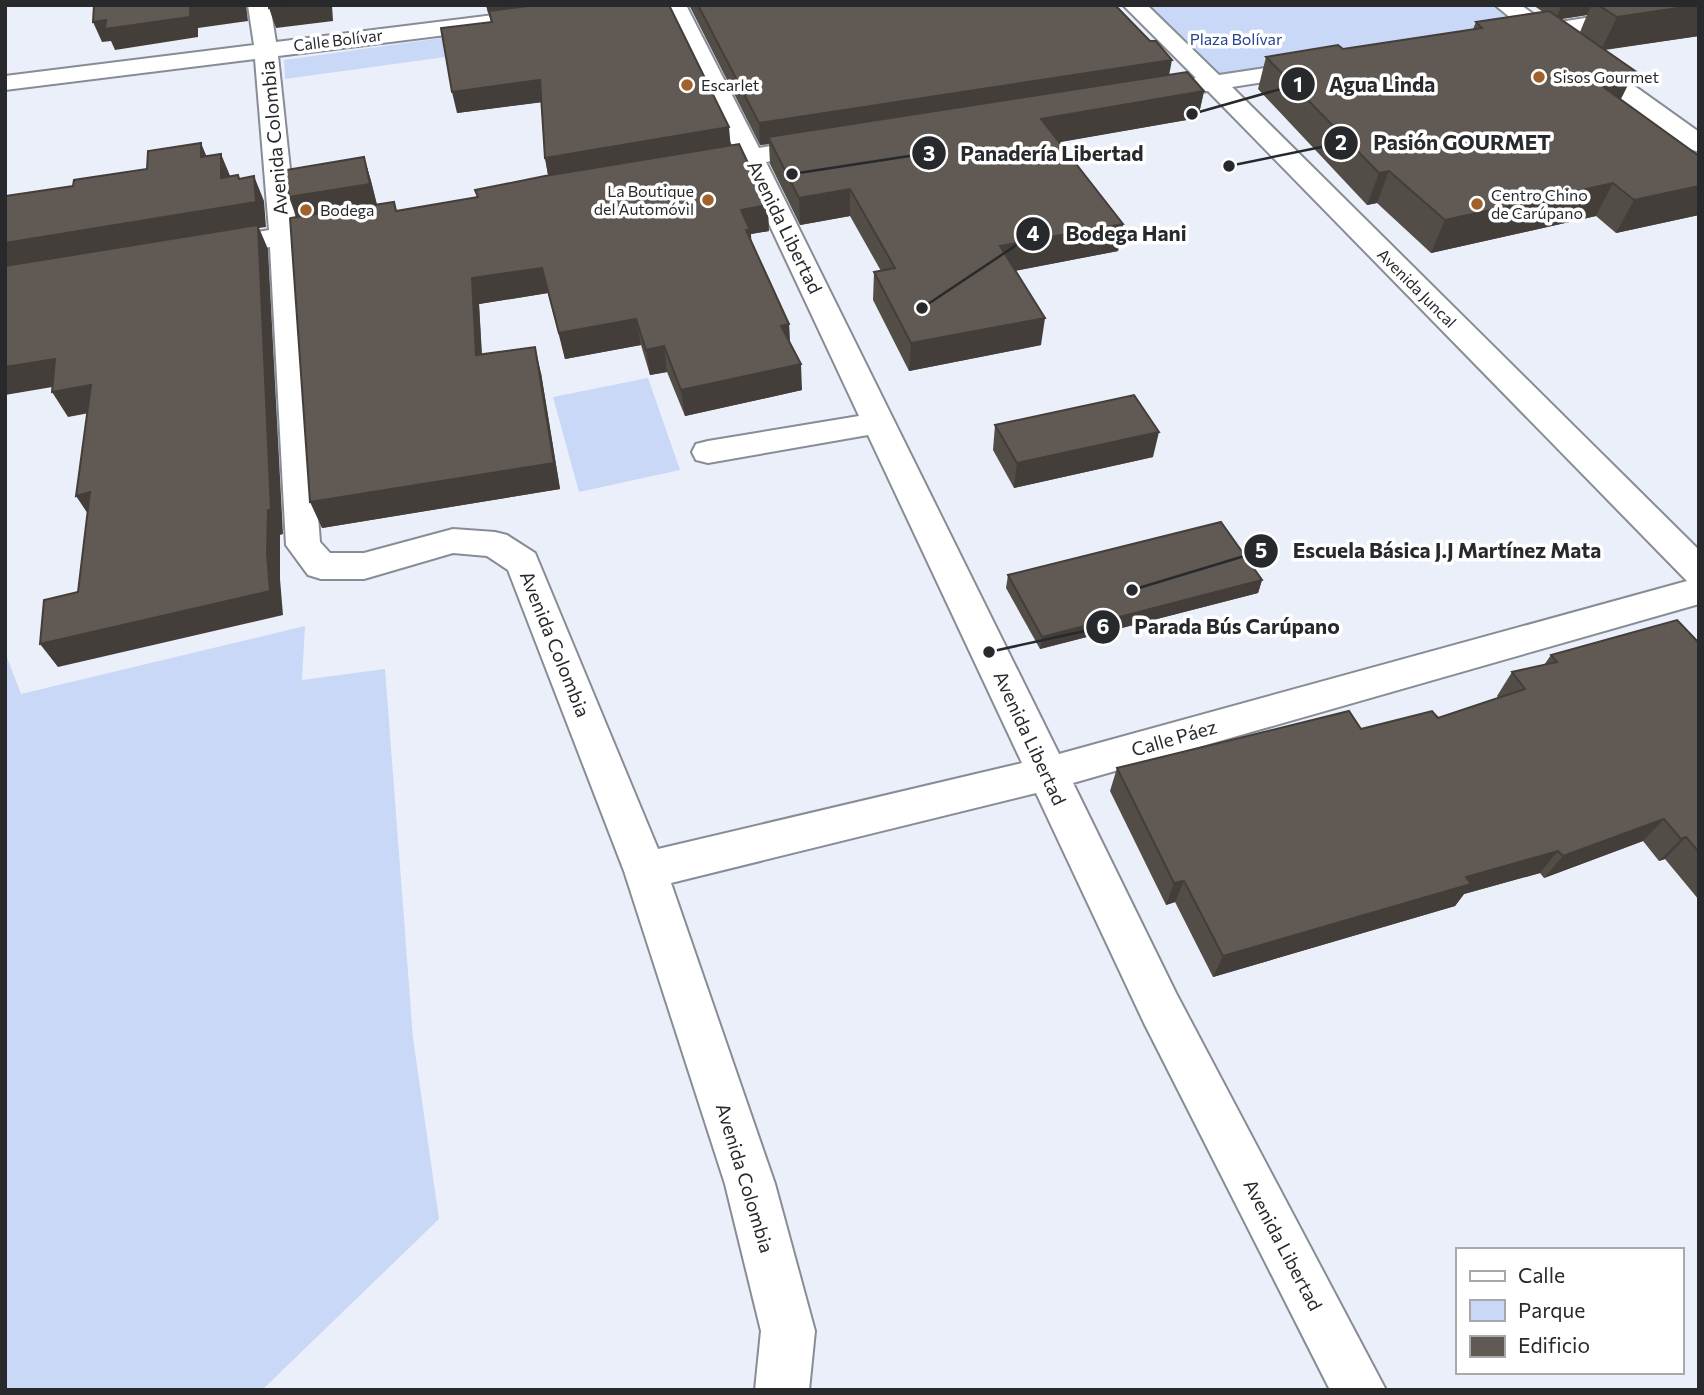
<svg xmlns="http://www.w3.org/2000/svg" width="1704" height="1395" viewBox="0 0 1704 1395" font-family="Commissioner,sans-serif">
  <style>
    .green { fill: #c9d8f6 }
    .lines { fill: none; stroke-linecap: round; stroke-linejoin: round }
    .minor-casing { stroke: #878c95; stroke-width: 4 }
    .minor { fill: #fff; fill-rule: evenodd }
    .wall { fill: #534d47; fill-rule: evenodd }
    .shaded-wall { fill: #443e3a }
    .building { fill: #615953; stroke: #443e3a; stroke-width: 2 }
    .poi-dot { fill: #a1612a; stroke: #fff; stroke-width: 2.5 }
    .labels { text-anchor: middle; stroke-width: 7; stroke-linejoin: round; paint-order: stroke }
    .far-park-label { font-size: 16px; fill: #254490; stroke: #fff }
    .far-street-label { font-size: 16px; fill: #27292c; stroke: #fff }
    .far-poi-label { font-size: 16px; fill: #27292c; stroke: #fff; text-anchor: start }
    .street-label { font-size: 19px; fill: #27292c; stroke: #fff }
    .leader { fill: none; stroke: #27292c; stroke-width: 2.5 }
    .callout-dot { fill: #27292c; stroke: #fff; stroke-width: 2.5 }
    .mark-label { font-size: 21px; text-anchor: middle; font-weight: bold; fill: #fff }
    .callout-label { font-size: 21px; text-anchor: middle; font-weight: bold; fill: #27292c; stroke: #fff; stroke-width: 7; stroke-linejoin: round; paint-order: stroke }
  </style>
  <rect width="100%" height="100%" fill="#eaeffa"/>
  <g class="green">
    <polygon points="1149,5 1499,5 1526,25 1223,76"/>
    <polygon points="442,38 445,57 285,79 284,60"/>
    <polygon points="648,378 680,470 579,492 553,397"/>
    <polygon points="305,626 302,680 385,669 413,1038 439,1219 262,1390 5,1390 5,652 21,694"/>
  </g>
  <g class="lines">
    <defs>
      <g id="minor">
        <polygon points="248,5 270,5 276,42 575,5 641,5 638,10 630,12 278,56 296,226 342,219 352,221 356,227 352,233 297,242 320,542 330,553 364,553 453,529 495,532 507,535 535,553 658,849 1022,763 868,435 708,463 696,460 692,452 696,444 708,441 859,416 742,166 694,174 685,171 681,166 685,161 735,151 664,5 686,5 759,148 821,137 830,140 834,145 830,150 821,153 766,162 1059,754 1687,581 1208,91 1147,100 1138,98 1135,93 1138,88 1196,78 1123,5 1147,5 1219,75 1312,61 1320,63 1324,68 1320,73 1232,87 1699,550 1699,604 1073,783 1176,993 1386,1390 1330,1390 1144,1023 1036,793 671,883 775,1184 815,1331 809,1390 755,1390 761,1331 725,1184 624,871 508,570 487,556 453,553 364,579 321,579 308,575 286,545 270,247 211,256 201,254 197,248 201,242 269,230 255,59 5,90 5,76 254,45"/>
        <polygon points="1495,5 1521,5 1547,24 1668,5 1699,5 1699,14 1563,35 1699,132 1699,152 1690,149 1538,39 1520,42 1512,40 1509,35 1512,30 1523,28"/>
      </g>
    </defs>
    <use href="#minor" class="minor-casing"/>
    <use href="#minor" class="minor"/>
  </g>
  <g class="wall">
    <polygon points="486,5 669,5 769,231 751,234 751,242 789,324 790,342 802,390 685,416 667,372 650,375 641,345 565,359 548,293 479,304 482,354 541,373 560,489 322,528 296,217 364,157 371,181 377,205 397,211 477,197 548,175 545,158 541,102 457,113 491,22"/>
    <polygon points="689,5 1115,5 1169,74 1204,91 1198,118 1059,142 1123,224 1118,251 1015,271 1041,345 909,371 873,300 874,272 881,271 850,216 800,225 770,164 769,144 760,145"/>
    <path d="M1533,5H1699V36L1605,50L1621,100L1699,156V215L1616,233L1596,216L1431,253L1377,203L1367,205L1258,89L1266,57L1343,49L1473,29L1476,22L1543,12ZM1587,15L1580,32L1561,19Z"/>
    <polygon points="995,425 1153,457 1014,488 993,450"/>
    <polygon points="1008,575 1262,580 1258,593 1040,649 1006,588"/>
    <polygon points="1699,643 1699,900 1665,859 1659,861 1643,841 1544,878 1540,873 1464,894 1455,906 1213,977 1175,902 1166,905 1110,791 1117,768 1361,729 1438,718 1498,698 1497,696 1512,672 1544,665 1551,655"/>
  </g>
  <g class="shaded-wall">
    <polygon points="207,5 246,5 248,21 198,28 198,37 115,50 111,41 102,42 93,22"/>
    <polygon points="289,5 332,5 333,21 276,28 269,8"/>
    <polygon points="486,5 552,5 488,13"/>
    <polygon points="1562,5 1592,5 1587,15 1555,20"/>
    <polygon points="1699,5 1699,36 1601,50 1617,17"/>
    <polygon points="1172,60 1168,81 768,137 769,144 760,145 759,123"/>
    <polygon points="1635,71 1619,103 1591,78"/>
    <polygon points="540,80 544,102 457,113 452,92"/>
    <polygon points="1204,91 1198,118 1038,146 1041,119"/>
    <polygon points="729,127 731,149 549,180 545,158"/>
    <polygon points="201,143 211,167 201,157"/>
    <polygon points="221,154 231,178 221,178"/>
    <polygon points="364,157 371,181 378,209 298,222 289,197"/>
    <polygon points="1389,171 1377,203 1367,205 1379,173"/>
    <polygon points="254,176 264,201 266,227 259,228 268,249 283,534 280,535 280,579 283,615 58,667 40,644 270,591 5,270 5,243"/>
    <polygon points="1613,183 1596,216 1431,253 1445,220"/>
    <polygon points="1699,186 1699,215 1616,233 1634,200"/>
    <polygon points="850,189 850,216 800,225 799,198"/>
    <polygon points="768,205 769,231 751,234 752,255 741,210"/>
    <polygon points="1123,224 1118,251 997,274 1000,246"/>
    <polygon points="542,268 548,293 479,304 483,381 476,355 472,278"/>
    <polygon points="1045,318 1041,345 909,371 911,343"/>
    <polygon points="636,319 641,345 565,359 559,333"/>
    <polygon points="789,324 790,350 781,326"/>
    <polygon points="664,346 667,372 650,375 646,350"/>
    <polygon points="535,347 541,373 560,489 322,528 310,502"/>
    <polygon points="55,359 70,384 5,395 5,367"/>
    <polygon points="801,364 802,390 685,416 681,390"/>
    <polygon points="91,385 105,410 68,417 52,392"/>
    <polygon points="1159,432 1153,457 1014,488 1017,463"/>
    <polygon points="90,492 92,520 76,496"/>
    <polygon points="1262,580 1258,593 1040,649 1042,637"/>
    <polygon points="1664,819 1643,841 1544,878 1563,856"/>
    <polygon points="1686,837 1665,859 1659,861 1681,839"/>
    <polygon points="1558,851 1540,873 1464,894 1455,906 1213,977 1223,956 1466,877"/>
    <polygon points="1184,881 1175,902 1166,905 1174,883"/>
  </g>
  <g class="building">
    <polygon points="94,5 207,5 190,8 190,17 105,29 106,20 93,22"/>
    <polygon points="269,5 289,5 269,8"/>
    <polygon points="536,5 669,5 729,127 545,158 540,80 452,92 441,28 492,22 489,11"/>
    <polygon points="698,5 1115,5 1150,41 1156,41 1172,60 759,123"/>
    <polygon points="1598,5 1698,5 1617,17"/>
    <polygon points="1549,11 1635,71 1591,78 1699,156 1699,186 1634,200 1613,183 1445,220 1389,171 1379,173 1266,57 1338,45 1343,49 1482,28 1476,22"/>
    <polygon points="1187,72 1204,91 1041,119 1123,224 1000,246 1045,318 911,343 874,272 895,268 850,189 799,198 768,137"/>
    <polygon points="201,143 201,157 221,154 221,178 238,175 239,179 254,176 256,202 5,243 5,196 73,186 74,180 147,169 148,151"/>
    <polygon points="739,144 768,205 741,210 750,230 746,230 789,324 781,326 801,364 681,390 664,346 646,350 636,319 559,333 542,268 472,278 476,355 535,347 554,463 310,502 290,218 394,202 396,211 478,197 475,190 545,176"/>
    <polygon points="364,157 370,184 289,197 286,170"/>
    <polygon points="258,225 271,510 268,510 267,554 270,591 40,644 44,600 78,592 90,492 76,496 91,385 52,392 55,359 5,367 5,266"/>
    <polygon points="1134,395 1159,432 1017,463 995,425"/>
    <polygon points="1221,522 1262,580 1042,637 1008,575"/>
    <polygon points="1677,620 1699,643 1699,852 1686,837 1681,839 1664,819 1563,856 1558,851 1466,877 1471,884 1223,956 1184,881 1174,883 1117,768 1349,711 1361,729 1432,711 1438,718 1525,689 1512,672 1557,662 1551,655"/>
  </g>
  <g class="poi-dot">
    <circle cx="1539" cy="77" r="7"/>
    <circle cx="687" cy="85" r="7"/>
    <circle cx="708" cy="200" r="7"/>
    <circle cx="1477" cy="204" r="7"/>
    <circle cx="306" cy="210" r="7"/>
  </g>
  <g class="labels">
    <g class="far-park-label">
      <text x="1236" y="45">Plaza Bolívar</text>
    </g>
    <g class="far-street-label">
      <text transform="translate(338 40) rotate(-7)" y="6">Calle Bolívar</text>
      <text transform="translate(1417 288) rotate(45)" y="6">Avenida Juncal</text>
    </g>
    <g class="far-poi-label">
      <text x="1553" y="83">Sisos Gourmet</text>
      <text x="701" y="91">Escarlet</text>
      <text x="694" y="197" text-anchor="end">La Boutique<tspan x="694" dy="18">del Automóvil</tspan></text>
      <text x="1491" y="201">Centro Chino<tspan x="1491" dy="18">de Carúpano</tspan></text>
      <text x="320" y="216">Bodega</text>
    </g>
    <g class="street-label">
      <text transform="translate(274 138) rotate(-95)" y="7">Avenida Colombia</text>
      <text transform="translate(785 227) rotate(64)" y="7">Avenida Libertad</text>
      <text transform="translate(555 644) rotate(68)" y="7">Avenida Colombia</text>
      <text transform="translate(1030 738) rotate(65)" y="7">Avenida Libertad</text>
      <text transform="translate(1174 738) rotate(-16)" y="7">Calle Páez</text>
      <text transform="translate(745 1178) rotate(73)" y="7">Avenida Colombia</text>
      <text transform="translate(1283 1245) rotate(62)" y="7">Avenida Libertad</text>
    </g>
  </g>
  <path class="leader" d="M1192 114L1298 84M1229 166L1341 143M792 174L929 153M922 308L1033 234M1132 590L1261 551M989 652L1103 627"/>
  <g class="callout-dot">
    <circle cx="1192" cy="114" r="7"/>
    <circle cx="1229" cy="166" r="7"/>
    <circle cx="792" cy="174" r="7"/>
    <circle cx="922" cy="308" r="7"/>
    <circle cx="1132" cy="590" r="7"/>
    <circle cx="989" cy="652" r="7"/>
    <circle cx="1298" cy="84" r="18"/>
    <circle cx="1341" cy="143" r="18"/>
    <circle cx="929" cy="153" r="18"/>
    <circle cx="1033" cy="234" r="18"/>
    <circle cx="1261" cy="551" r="18"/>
    <circle cx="1103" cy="627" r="18"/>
  </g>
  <g class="mark-label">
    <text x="1298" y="92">1</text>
    <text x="1341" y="150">2</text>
    <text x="929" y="161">3</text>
    <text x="1033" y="241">4</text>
    <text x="1261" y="558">5</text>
    <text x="1103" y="634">6</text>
  </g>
  <g class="callout-label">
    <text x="1382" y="92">Agua Linda</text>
    <text x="1462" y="150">Pasión GOURMET</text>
    <text x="1052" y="161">Panadería Libertad</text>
    <text x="1126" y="241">Bodega Hani</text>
    <text x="1447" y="558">Escuela Básica J.J Martínez Mata</text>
    <text x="1237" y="634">Parada Bús Carúpano</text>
  </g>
  <rect width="1704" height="1395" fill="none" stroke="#27292c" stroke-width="14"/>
  <rect x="1456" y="1248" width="228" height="126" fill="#ffffff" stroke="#a9a9ab" stroke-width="2"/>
  <rect x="1470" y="1271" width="35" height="10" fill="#ffffff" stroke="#a9a9ab" stroke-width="2"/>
  <text x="1518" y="1283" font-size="21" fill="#27292c">Calle</text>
  <rect x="1470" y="1300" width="35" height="21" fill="#c9d8f6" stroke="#a9a9ab" stroke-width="2"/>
  <text x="1518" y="1318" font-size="21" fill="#27292c">Parque</text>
  <rect x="1470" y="1336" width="35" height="21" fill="#615953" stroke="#a9a9ab" stroke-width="2"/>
  <text x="1518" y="1353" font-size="21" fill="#27292c">Edificio</text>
</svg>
